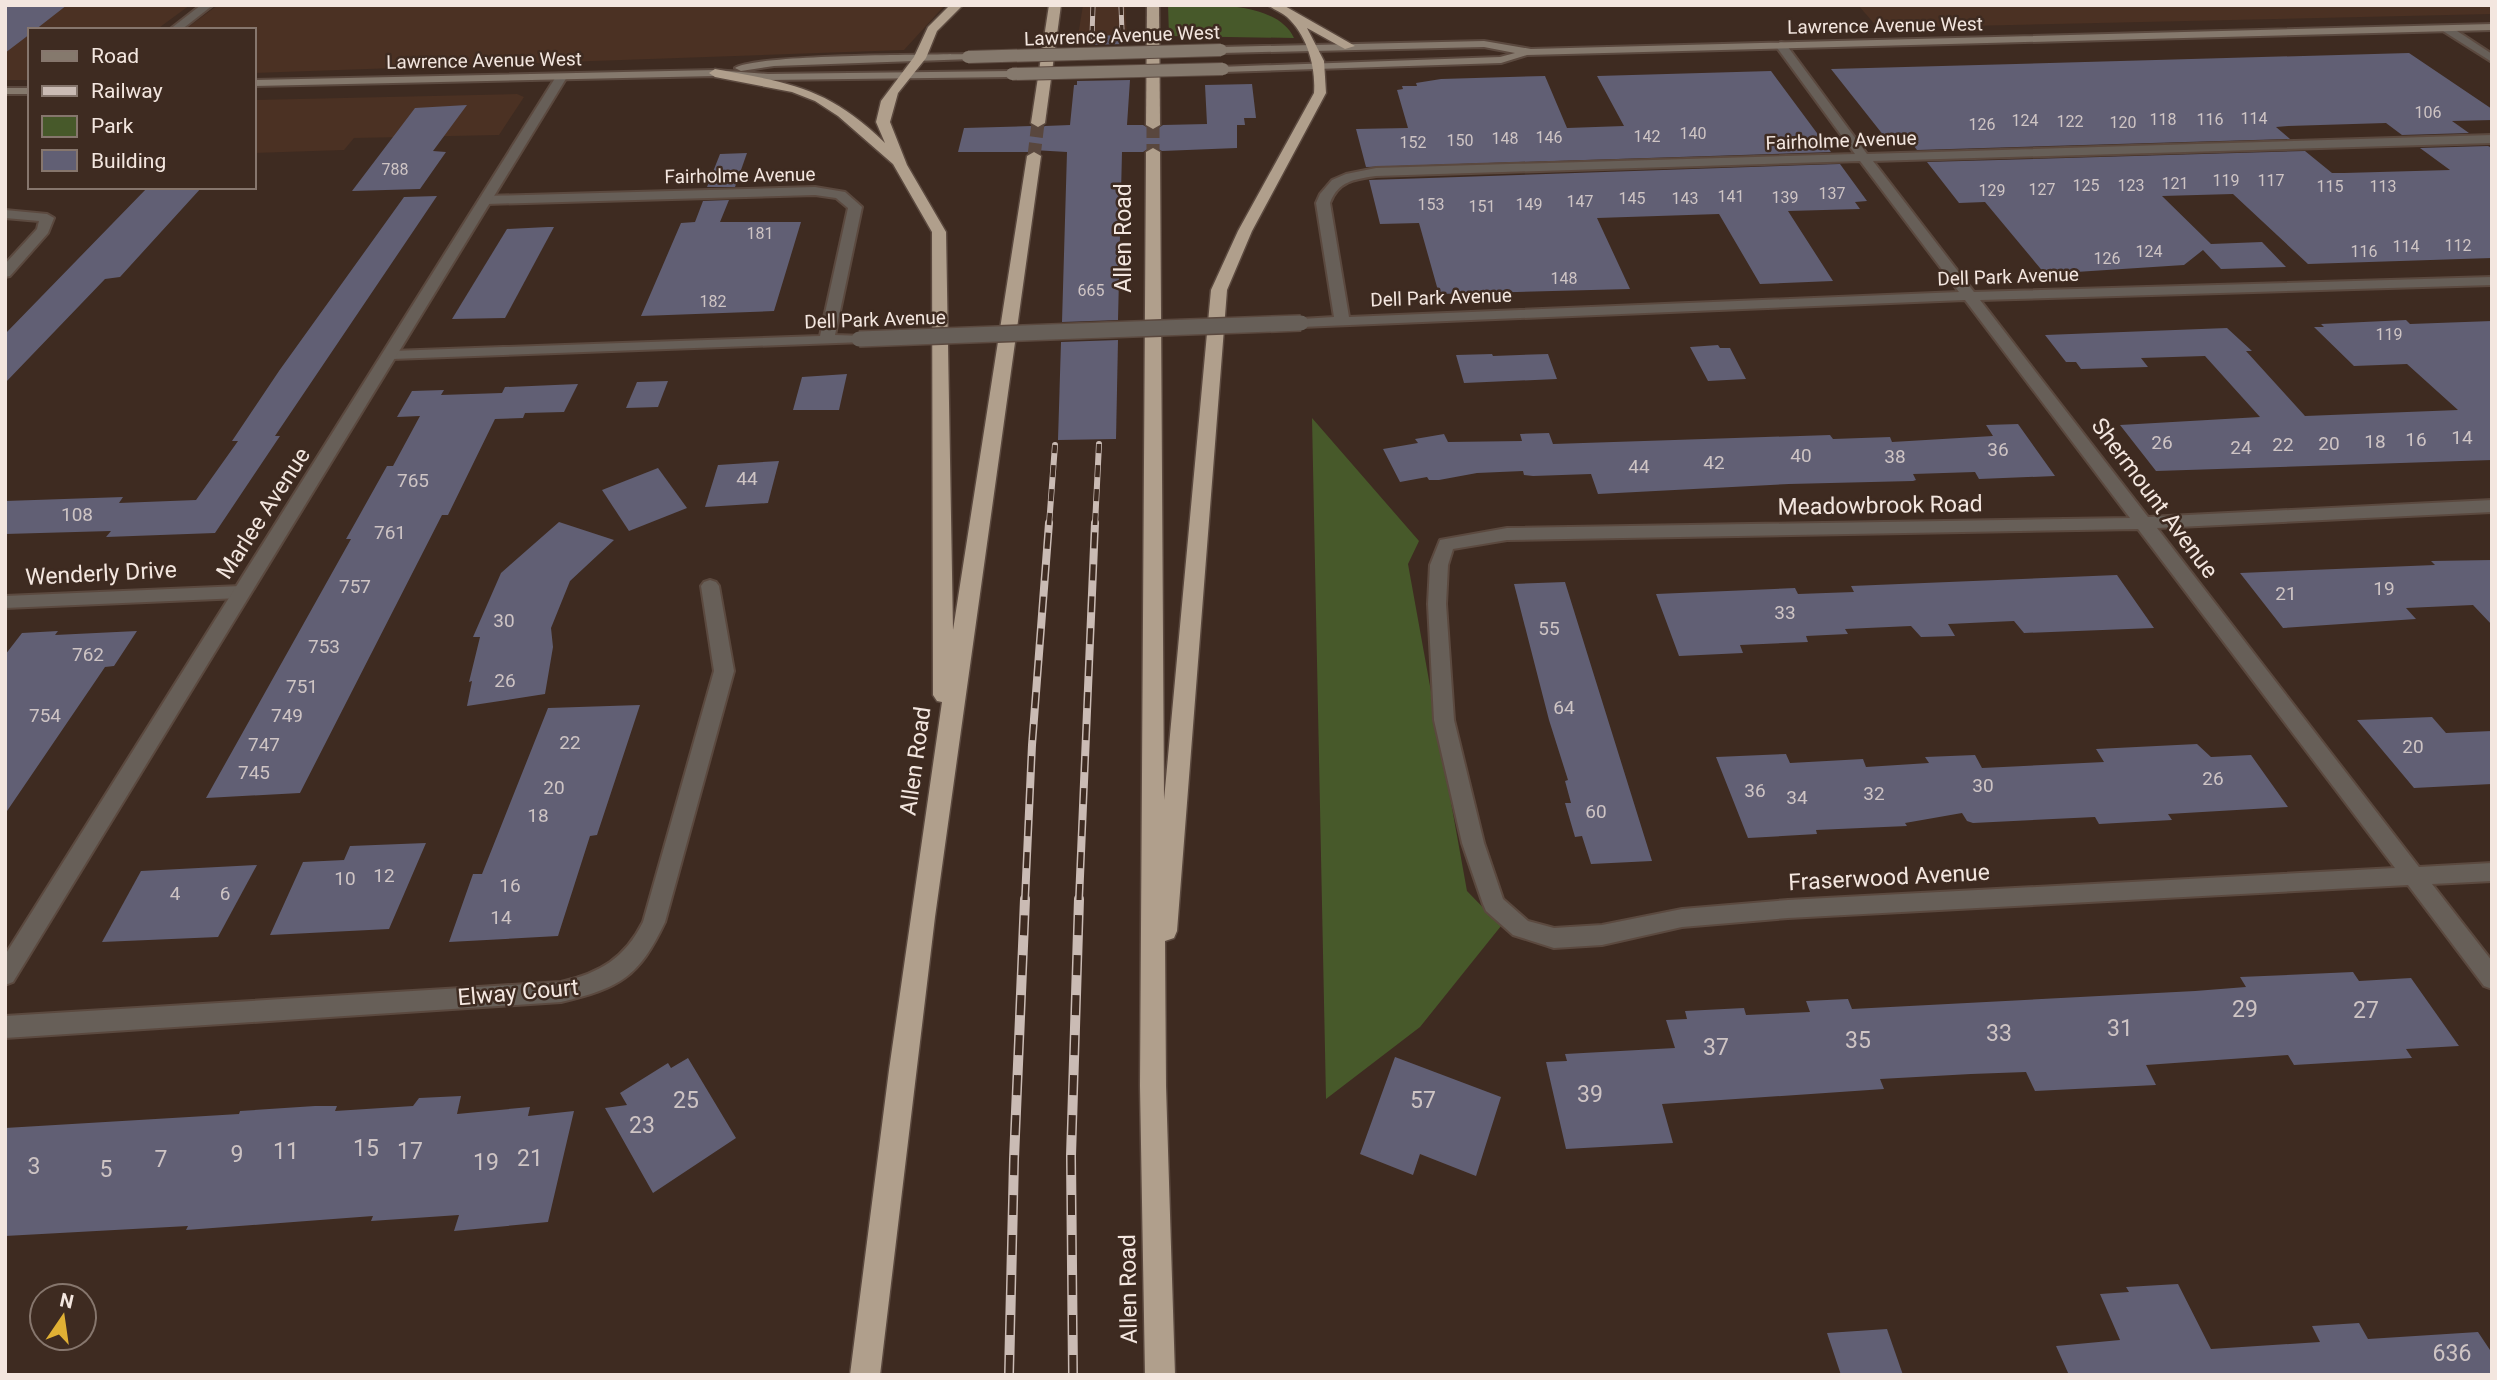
<svg xmlns="http://www.w3.org/2000/svg" width="2497" height="1380" viewBox="0 0 2497 1380" font-family="Roboto,sans-serif">
  <style>
    .built { fill: #4b3123 }
    .green { fill: #47592a }
    .building { fill: #615f74 }
    .lines { fill: none; stroke-linecap: round; stroke-linejoin: round }
    .motorway-tunnel { stroke: #59473e; stroke-width: 13; stroke-dasharray: 13 6; stroke-linecap: butt }
    .minor-casing { stroke: #5b493f; stroke-width: 4 }
    .tertiary-casing { stroke: #5b493f; stroke-width: 4 }
    .secondary-casing { stroke: #5b493f; stroke-width: 4 }
    .motorway-casing { stroke: #5b493f; stroke-width: 3 }
    .minor { fill: #675f58; fill-rule: evenodd }
    .tertiary { fill: #675f58; fill-rule: evenodd }
    .secondary { fill: #85796d; fill-rule: evenodd }
    .motorway { fill: #b09f8c; fill-rule: evenodd }
    .rail-far3-casing { stroke: #cabbb4; stroke-width: 5 }
    .rail-far2-casing { stroke: #cabbb4; stroke-width: 6 }
    .rail-far1-casing { stroke: #cabbb4; stroke-width: 8 }
    .rail-casing { stroke: #cabbb4; stroke-width: 10 }
    .rail-far3 { stroke: #3e2b21; stroke-width: 3.5; stroke-dasharray: 10; stroke-linecap: butt }
    .rail-far2 { stroke: #3e2b21; stroke-width: 4.5; stroke-dasharray: 12; stroke-linecap: butt }
    .rail-far1 { stroke: #3e2b21; stroke-width: 5; stroke-dasharray: 16; stroke-linecap: butt }
    .rail { stroke: #3e2b21; stroke-width: 7; stroke-dasharray: 20; stroke-linecap: butt }
    .minor-bridge-casing { stroke: #5b493f; stroke-width: 18; stroke-linecap: butt }
    .secondary-bridge-casing { stroke: #5b493f; stroke-width: 14; stroke-linecap: butt }
    .minor-bridge { stroke: #675f58; stroke-width: 15 }
    .secondary-bridge { stroke: #85796d; stroke-width: 12 }
    .labels { text-anchor: middle; stroke-width: 5; stroke-linejoin: round; paint-order: stroke }
    .far-number-label { font-size: 16px; fill: #cec4c4 }
    .far-street-label { font-size: 19px; fill: #f3e6df; stroke: #3e2b21 }
    .number-label { font-size: 19px; fill: #cec4c4 }
    .street-label { font-size: 23px; fill: #f3e6df; stroke: #3e2b21 }
    .near-number-label { font-size: 23px; fill: #cec4c4 }
  </style>
  <rect width="100%" height="100%" fill="#3e2b21"/>
  <g class="built">
    <polygon points="5,5 190,5 156,30 30,30 30,80 5,80"/>
    <polygon points="218,5 945,5 904,50 254,73 254,30 184,30"/>
    <polygon points="1083,5 1125,5 1127,35 1078,36"/>
    <polygon points="1858,5 2492,5 2492,14 1878,28"/>
    <polygon points="517,94 524,97 499,135 354,138 344,150 254,153 254,100"/>
  </g>
  <g class="green">
    <path d="M1168,5C1206,5 1276,0 1294,38L1169,36Z"/>
    <polygon points="1312,418 1419,541 1408,564 1467,891 1501,926 1420,1027 1326,1099"/>
  </g>
  <g class="building">
    <polygon points="5,5 67,5 35,30 30,30 30,34 5,53"/>
    <polygon points="1127,35 1128,44 1078,45 1078,36"/>
    <polygon points="2409,53 2492,109 2492,120 2452,121 2469,133 2402,135 2386,123 2288,126 2276,127 2290,139 1917,150 1907,137 1884,136 1831,69"/>
    <polygon points="1771,71 1831,152 1366,167 1356,129 1408,128 1397,90 1403,89 1402,86 1417,86 1416,83 1441,79 1545,76 1567,128 1624,126 1597,76"/>
    <polygon points="1130,80 1127,125 1143,125 1154,131 1163,125 1207,124 1205,85 1252,84 1256,118 1244,118 1245,125 1237,125 1237,148 1162,151 1152,146 1143,152 1122,152 1118,320 1062,322 1067,152 1033,150 1029,152 958,152 964,128 1031,126 1039,129 1045,126 1070,125 1074,85 1077,85 1077,81"/>
    <polygon points="467,105 433,151 446,152 420,189 352,191 415,108"/>
    <polygon points="2488,146 2492,148 2492,258 2308,264 2233,194 2162,196 2211,244 2262,242 2286,267 2221,269 2203,250 2184,265 2045,274 1985,202 1959,203 1927,162 2305,151 2332,173 2344,173 2450,170 2420,148"/>
    <polygon points="747,153 735,187 707,187 720,154"/>
    <polygon points="1840,164 1867,201 1855,202 1860,209 1788,211 1833,281 1760,284 1719,214 1597,218 1630,289 1439,294 1419,223 1380,224 1369,180"/>
    <polygon points="148,187 202,187 120,277 105,279 5,383 5,334"/>
    <polygon points="437,196 275,436 280,436 215,533 106,537 111,531 5,534 5,501 123,497 119,503 196,500 238,441 232,441 279,371 404,197"/>
    <polygon points="729,200 720,222 801,222 774,311 641,316 681,223 695,222 703,201"/>
    <polygon points="548,227 554,227 505,318 452,319 507,229"/>
    <polygon points="2406,320 2410,324 2492,321 2492,460 2156,471 2120,425 2260,417 2205,356 2141,358 2148,367 2081,369 2076,362 2066,362 2045,335 2227,328 2252,351 2246,351 2305,416 2458,410 2407,364 2354,366 2314,327 2324,327 2321,324"/>
    <polygon points="1118,340 1116,439 1058,440 1061,342"/>
    <polygon points="1718,345 1720,348 1730,348 1746,379 1708,381 1690,347"/>
    <polygon points="1492,354 1493,356 1548,354 1557,379 1464,383 1456,355"/>
    <polygon points="847,374 839,410 793,410 802,377"/>
    <polygon points="668,381 658,407 626,408 637,382"/>
    <polygon points="578,384 564,412 525,413 523,418 495,419 448,515 442,515 300,793 206,798 351,539 346,539 354,525 387,466 393,466 420,416 397,417 412,391 444,390 441,395 502,393 505,387"/>
    <polygon points="2018,424 2055,476 1979,479 1975,472 1913,474 1916,480 1913,481 1789,484 1598,494 1591,474 1533,476 1524,475 1523,471 1477,473 1439,480 1429,480 1427,477 1400,482 1383,449 1418,443 1415,439 1444,434 1448,442 1522,441 1520,434 1549,433 1553,444 1830,435 1833,439 1890,437 1892,442 1993,436 1986,425"/>
    <polygon points="779,461 768,503 705,507 718,465"/>
    <polygon points="658,468 687,508 629,531 602,490"/>
    <polygon points="559,522 614,540 570,581 551,628 553,647 545,694 467,706 472,681 469,682 480,637 473,637 501,573"/>
    <polygon points="2492,560 2492,625 2473,605 2406,608 2416,619 2283,628 2240,573 2435,565 2431,561"/>
    <polygon points="2117,575 2154,628 2024,633 2014,621 1948,624 1955,636 1921,637 1911,626 1845,629 1848,634 1806,636 1808,642 1740,645 1743,653 1679,656 1656,594 1795,588 1798,594 1854,592 1851,586"/>
    <polygon points="1565,582 1593,672 1652,861 1591,864 1582,836 1575,837 1565,803 1571,803 1565,781 1568,780 1549,720 1514,584"/>
    <polygon points="58,631 55,635 137,631 114,666 105,667 5,814 5,655 22,633"/>
    <polygon points="640,705 597,835 590,836 558,936 449,942 473,874 482,874 548,708"/>
    <polygon points="2432,717 2446,733 2492,731 2492,784 2414,788 2357,720"/>
    <polygon points="2197,744 2211,757 2251,755 2288,807 2168,814 2172,820 2099,824 2095,817 1973,823 1967,821 1962,813 1905,823 1907,826 1816,830 1817,834 1748,838 1716,757 1786,754 1790,763 1863,759 1866,767 1929,763 1925,757 1975,755 1982,768 2104,762 2096,749"/>
    <polygon points="426,843 389,929 270,935 303,862 344,860 350,846"/>
    <polygon points="257,865 218,937 102,942 141,871"/>
    <polygon points="2353,972 2359,981 2411,978 2459,1046 2406,1049 2412,1058 2294,1065 2288,1055 2146,1065 2156,1085 2035,1091 2026,1072 1971,1074 1880,1079 1884,1089 1662,1104 1673,1143 1566,1149 1546,1062 1567,1061 1565,1054 1675,1048 1666,1020 1687,1019 1685,1011 1744,1008 1746,1015 1810,1012 1806,1001 1848,999 1852,1009 2195,991 2246,987 2240,977"/>
    <polygon points="1395,1057 1501,1097 1476,1176 1420,1154 1413,1175 1360,1154"/>
    <polygon points="688,1058 736,1138 653,1193 605,1108 627,1105 620,1093 668,1063 671,1068"/>
    <polygon points="461,1096 457,1114 530,1107 528,1116 574,1111 548,1222 454,1231 459,1215 371,1221 373,1216 186,1230 188,1226 5,1236 5,1128 239,1114 240,1111 315,1106 337,1106 335,1111 413,1106 419,1098"/>
    <polygon points="2178,1284 2211,1349 2320,1342 2312,1326 2359,1323 2368,1339 2478,1332 2492,1353 2492,1375 2069,1375 2056,1346 2120,1340 2100,1294 2129,1292 2126,1287"/>
    <polygon points="1887,1329 1903,1375 1841,1375 1827,1333"/>
  </g>
  <g class="lines">
    <g class="motorway-tunnel">
      <polyline points="1153,125 1153,152"/>
      <polyline points="1034,156 1038,123"/>
    </g>
    <defs>
      <g id="minor">
        <polygon points="201,5 213,5 181,30 169,30"/>
        <polygon points="2443,27 2451,27 2492,54 2492,62 2443,31"/>
        <path d="M1781,42L1785,43L1867,154L2492,135V143L1873,161L1974,292L2492,277V285L1980,300L2148,517L2492,500V512L2157,528L2419,867L2492,863V881L2432,884L2492,961V989L2484,986L2408,885L1788,918L1682,927L1602,945L1554,948L1513,935L1486,911L1483,904L1462,843L1434,720L1428,604L1430,565L1440,540L1507,528L2130,518L1965,300L1301,327L1294,323L1301,319L1334,317L1316,203L1320,194L1332,180L1346,174L1376,168L1855,154L1775,45ZM1860,161L1959,292L1349,317L1330,203C1338,181 1355,179 1376,176ZM2138,529L2395,868L1788,900L1682,909L1602,925L1554,928L1528,921L1503,899L1484,843L1454,720L1446,604L1448,565L1453,549L1507,540Z"/>
        <polygon points="815,187 845,192 862,207 835,335 864,336 866,339 864,342 392,359 385,355 392,351 820,336 848,208 836,198 815,195 486,204 479,200 486,196"/>
        <polygon points="5,210 47,214 54,218 48,233 10,276 5,277 5,264 37,229 39,221 5,218"/>
        <path d="M710,580L716,582L719,586L734,671L665,922C639,977 620,988 561,1002L5,1038V1016L561,982C600,973 625,958 643,922L714,671L701,586L704,582Z"/>
        <polygon points="241,586 247,588 250,592 247,596 241,598 5,608 5,596"/>
      </g>
      <polygon id="tertiary" points="557,75 567,77 13,982 5,985 5,955"/>
      <g id="secondary">
        <polygon points="2492,24 2492,30 1527,55 1501,63 1223,72 1217,69 1219,67 1500,57 1515,53 1484,47 1221,53 1215,50 1221,47 1484,41 1531,49"/>
        <path d="M968,54L972,55V59L774,66L741,71L735,68C755,54 932,55 968,54Z"/>
        <polygon points="715,70 768,74 1012,71 1018,74 1012,77 768,80 715,76 254,86 254,80"/>
        <rect x="5" y="88" width="25" height="6"/>
      </g>
      <g id="motorway">
        <path d="M950,5H963L937,31L926,58L898,93L890,122L907,165L946,232L953,630L1027,156L1034,152L1041,156L935,917L880,1375H850L889,1070L942,702L937,701L933,695L932,232L893,164L838,116L815,101L792,92L715,77L709,73L715,69C790,83 828,87 885,143L876,122L881,101L914,57L928,27Z"/>
        <polygon points="1049,5 1061,5 1045,123 1038,127 1031,123"/>
        <polygon points="1147,5 1159,5 1160,125 1153,129 1146,125"/>
        <path d="M1268,5H1283L1355,46L1345,49L1307,28L1324,61L1326,93L1252,231L1227,290L1177,931L1174,938L1165,941L1166,1086L1175,1375H1145L1140,1086L1146,152L1153,148L1160,152L1164,800L1211,290L1238,231L1314,93C1316,67 1307,35 1287,17C1281,12 1274,10 1268,5Z"/>
      </g>
    </defs>
    <use href="#minor" class="minor-casing"/>
    <use href="#tertiary" class="tertiary-casing"/>
    <use href="#secondary" class="secondary-casing"/>
    <use href="#motorway" class="motorway-casing"/>
    <use href="#minor" class="minor"/>
    <use href="#tertiary" class="tertiary"/>
    <use href="#secondary" class="secondary"/>
    <use href="#motorway" class="motorway"/>
    <defs>
      <g id="rail-far3">
        <polyline points="1121,5 1122,32"/>
        <polyline points="1092,36 1093,5"/>
      </g>
      <g id="rail-far2">
        <polyline points="1049,525 1055,445"/>
        <polyline points="1095,525 1099,444"/>
      </g>
      <g id="rail-far1">
        <polyline points="1025,900 1032,745 1049,523"/>
        <polyline points="1079,900 1095,523"/>
      </g>
      <g id="rail">
        <polyline points="1009,1375 1014,1159 1025,899"/>
        <polyline points="1073,1375 1071,1156 1079,899"/>
      </g>
    </defs>
    <use href="#rail-far3" class="rail-far3-casing"/>
    <use href="#rail-far2" class="rail-far2-casing"/>
    <use href="#rail-far1" class="rail-far1-casing"/>
    <use href="#rail" class="rail-casing"/>
    <use href="#rail-far3" class="rail-far3"/>
    <use href="#rail-far2" class="rail-far2"/>
    <use href="#rail-far1" class="rail-far1"/>
    <use href="#rail" class="rail"/>
    <defs>
      <polyline id="minor-bridge" points="859,339 1301,323"/>
      <g id="secondary-bridge">
        <polyline points="968,57 1221,50"/>
        <polyline points="1012,74 1223,69"/>
      </g>
    </defs>
    <use href="#minor-bridge" class="minor-bridge-casing"/>
    <use href="#secondary-bridge" class="secondary-bridge-casing"/>
    <use href="#minor-bridge" class="minor-bridge"/>
    <use href="#secondary-bridge" class="secondary-bridge"/>
  </g>
  <g class="labels">
    <g class="far-number-label">
      <text x="2428" y="118">106</text>
      <text x="2254" y="124">114</text>
      <text x="2163" y="125">118</text>
      <text x="2210" y="125">116</text>
      <text x="2025" y="126">124</text>
      <text x="2070" y="127">122</text>
      <text x="2123" y="128">120</text>
      <text x="1982" y="130">126</text>
      <text x="1693" y="139">140</text>
      <text x="1647" y="142">142</text>
      <text x="1549" y="143">146</text>
      <text x="1505" y="144">148</text>
      <text x="1460" y="146">150</text>
      <text x="1413" y="148">152</text>
      <text x="395" y="175">788</text>
      <text x="2226" y="186">119</text>
      <text x="2271" y="186">117</text>
      <text x="2175" y="189">121</text>
      <text x="2086" y="191">125</text>
      <text x="2131" y="191">123</text>
      <text x="2330" y="192">115</text>
      <text x="2383" y="192">113</text>
      <text x="2042" y="195">127</text>
      <text x="1992" y="196">129</text>
      <text x="1832" y="199">137</text>
      <text x="1731" y="202">141</text>
      <text x="1785" y="203">139</text>
      <text x="1632" y="204">145</text>
      <text x="1685" y="204">143</text>
      <text x="1580" y="207">147</text>
      <text x="1431" y="210">153</text>
      <text x="1529" y="210">149</text>
      <text x="1482" y="212">151</text>
      <text x="760" y="239">181</text>
      <text x="2458" y="251">112</text>
      <text x="2406" y="252">114</text>
      <text x="2149" y="257">124</text>
      <text x="2364" y="257">116</text>
      <text x="2107" y="264">126</text>
      <text x="1564" y="284">148</text>
      <text x="1091" y="296">665</text>
      <text x="713" y="307">182</text>
      <text x="2389" y="340">119</text>
    </g>
    <g class="far-street-label">
      <text transform="translate(1885 25) rotate(-1)" y="7">Lawrence Avenue West</text>
      <text transform="translate(1122 35) rotate(-2)" y="7">Lawrence Avenue West</text>
      <text transform="translate(484 60) rotate(-1)" y="7">Lawrence Avenue West</text>
      <text transform="translate(1841 140) rotate(-2)" y="7">Fairholme Avenue</text>
      <text transform="translate(740 175) rotate(-1)" y="7">Fairholme Avenue</text>
      <text transform="translate(2008 276) rotate(-2)" y="7">Dell Park Avenue</text>
      <text transform="translate(1441 297) rotate(-2)" y="7">Dell Park Avenue</text>
      <text transform="translate(875 319) rotate(-2)" y="7">Dell Park Avenue</text>
    </g>
    <g class="number-label">
      <text x="2462" y="444">14</text>
      <text x="2416" y="446">16</text>
      <text x="2375" y="448">18</text>
      <text x="2162" y="449">26</text>
      <text x="2329" y="450">20</text>
      <text x="2283" y="451">22</text>
      <text x="2241" y="454">24</text>
      <text x="1998" y="456">36</text>
      <text x="1801" y="462">40</text>
      <text x="1895" y="463">38</text>
      <text x="1714" y="469">42</text>
      <text x="1639" y="473">44</text>
      <text x="747" y="485">44</text>
      <text x="413" y="487">765</text>
      <text x="77" y="521">108</text>
      <text x="390" y="539">761</text>
      <text x="355" y="593">757</text>
      <text x="2384" y="595">19</text>
      <text x="2286" y="600">21</text>
      <text x="1785" y="619">33</text>
      <text x="504" y="627">30</text>
      <text x="1549" y="635">55</text>
      <text x="324" y="653">753</text>
      <text x="88" y="661">762</text>
      <text x="505" y="687">26</text>
      <text x="302" y="693">751</text>
      <text x="1564" y="714">64</text>
      <text x="45" y="722">754</text>
      <text x="287" y="722">749</text>
      <text x="570" y="749">22</text>
      <text x="264" y="751">747</text>
      <text x="2413" y="753">20</text>
      <text x="254" y="779">745</text>
      <text x="2213" y="785">26</text>
      <text x="1983" y="792">30</text>
      <text x="554" y="794">20</text>
      <text x="1755" y="797">36</text>
      <text x="1874" y="800">32</text>
      <text x="1797" y="804">34</text>
      <text x="1596" y="818">60</text>
      <text x="538" y="822">18</text>
      <text x="384" y="882">12</text>
      <text x="345" y="885">10</text>
      <text x="510" y="892">16</text>
      <text x="175" y="900">4</text>
      <text x="225" y="900">6</text>
      <text x="501" y="924">14</text>
    </g>
    <g class="street-label">
      <text transform="translate(1123 238) rotate(-90)" y="8">Allen Road</text>
      <text transform="translate(2155 498) rotate(53)" y="8">Shermount Avenue</text>
      <text transform="translate(1880 505) rotate(-1)" y="8">Meadowbrook Road</text>
      <text transform="translate(263 513) rotate(-57)" y="8">Marlee Avenue</text>
      <text transform="translate(101 573) rotate(-3)" y="8">Wenderly Drive</text>
      <text transform="translate(915 761) rotate(-82)" y="8">Allen Road</text>
      <text transform="translate(1889 877) rotate(-3)" y="8">Fraserwood Avenue</text>
      <text transform="translate(518 992) rotate(-5)" y="8">Elway Court</text>
      <text transform="translate(1128 1289) rotate(-91)" y="8">Allen Road</text>
    </g>
    <g class="near-number-label">
      <text x="2245" y="1017">29</text>
      <text x="2366" y="1018">27</text>
      <text x="2120" y="1036">31</text>
      <text x="1999" y="1041">33</text>
      <text x="1858" y="1048">35</text>
      <text x="1716" y="1055">37</text>
      <text x="1590" y="1102">39</text>
      <text x="686" y="1108">25</text>
      <text x="1423" y="1108">57</text>
      <text x="642" y="1133">23</text>
      <text x="366" y="1156">15</text>
      <text x="286" y="1159">11</text>
      <text x="410" y="1159">17</text>
      <text x="237" y="1162">9</text>
      <text x="530" y="1166">21</text>
      <text x="161" y="1167">7</text>
      <text x="486" y="1170">19</text>
      <text x="34" y="1174">3</text>
      <text x="106" y="1177">5</text>
      <text x="2452" y="1361">636</text>
    </g>
  </g>
  <rect width="2497" height="1380" fill="none" stroke="#f3e6df" stroke-width="14"/>
  <rect x="28" y="28" width="228" height="161" fill="#3e2b21" stroke="#86766d" stroke-width="2"/>
  <rect x="42" y="51" width="35" height="10" fill="#85796d" stroke="#86766d" stroke-width="2"/>
  <text x="91" y="63" font-size="21" fill="#f3e6df">Road</text>
  <rect x="42" y="86" width="35" height="10" fill="#cabbb4" stroke="#86766d" stroke-width="2"/>
  <text x="91" y="98" font-size="21" fill="#f3e6df">Railway</text>
  <rect x="42" y="116" width="35" height="21" fill="#47592a" stroke="#86766d" stroke-width="2"/>
  <text x="91" y="133" font-size="21" fill="#f3e6df">Park</text>
  <rect x="42" y="150" width="35" height="21" fill="#615f74" stroke="#86766d" stroke-width="2"/>
  <text x="91" y="168" font-size="21" fill="#f3e6df">Building</text>
  <g transform="translate(63 1317) rotate(13)"><circle r="33" fill="#3e2b21" stroke="#86766d" stroke-width="2"/>
  <path d="M0-5L12 26L0 18L-12 26Z" fill="#e0b034"/>
  <text y="-10" font-size="19" font-weight="bold" text-anchor="middle" fill="#f3e6df">N</text>
  </g>
</svg>
